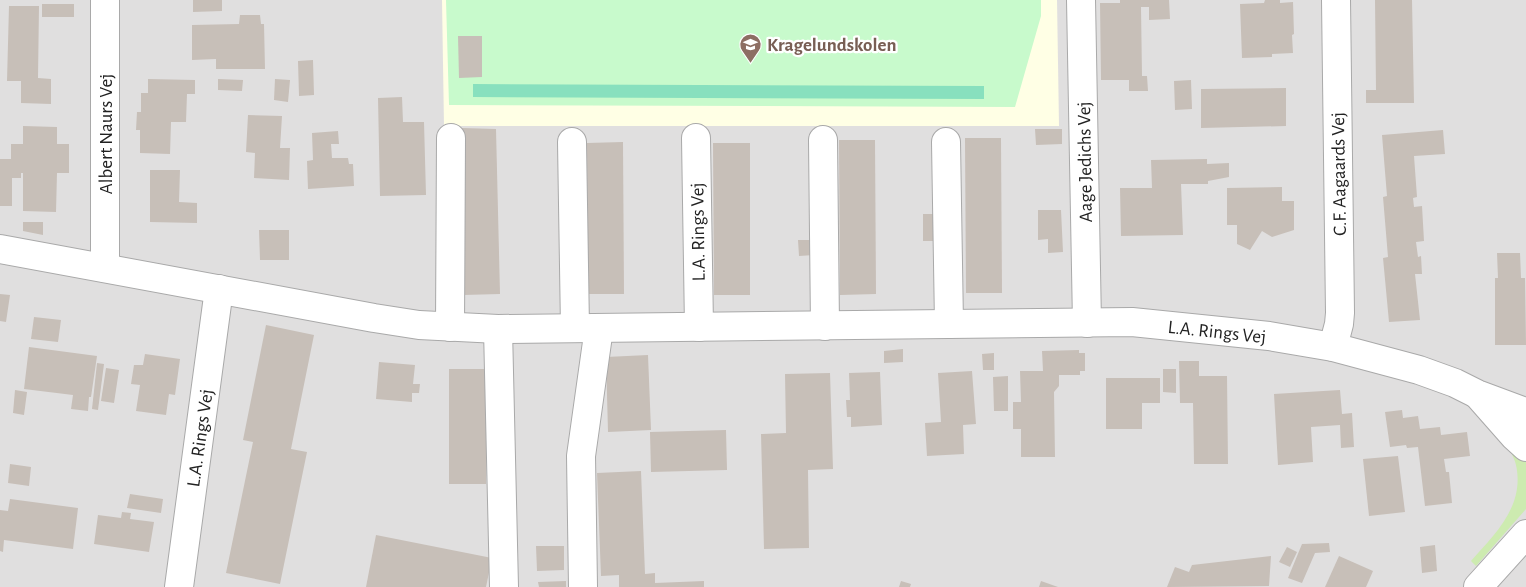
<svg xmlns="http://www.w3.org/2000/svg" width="1526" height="587" viewBox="0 0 1526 587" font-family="'Alegreya Sans',sans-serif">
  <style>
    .residential { fill: #e0dfdf }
    .education { fill: #ffffe5 }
    .grass { fill: #cdebb0 }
    .park { fill: #c8facc }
    .pitch { fill: #88e0be }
    .building { fill: #c7bfb8 }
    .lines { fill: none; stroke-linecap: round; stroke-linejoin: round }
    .minor-casing { stroke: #a9a9a9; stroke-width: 30 }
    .minor { stroke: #fff; stroke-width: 28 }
    .labels { text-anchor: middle; stroke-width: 4.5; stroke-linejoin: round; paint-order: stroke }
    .education-label { font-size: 19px; font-weight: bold; fill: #785e54; stroke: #fff; text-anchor: start }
    .street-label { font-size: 19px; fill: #222; stroke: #fff }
  </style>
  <rect width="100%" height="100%" fill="#f2efe9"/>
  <rect class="residential" x="0" y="0" width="1526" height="587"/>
  <polygon class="education" points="442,0 1057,0 1059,126 444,126"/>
  <path class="grass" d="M1510,450L1526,456V509L1476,566L1471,561C1495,534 1525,506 1516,465C1515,460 1512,455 1510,450Z"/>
  <polygon class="park" points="446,0 1041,0 1041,16 1015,107 449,105"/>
  <polygon class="pitch" points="473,84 984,86 984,99 473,97"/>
  <g class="building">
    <polygon points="193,0 222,0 222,11 193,12"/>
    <polygon points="1120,0 1169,0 1170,19 1149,20 1149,7 1141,7 1142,76 1147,76 1148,91 1129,91 1129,80 1101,80 1100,3 1120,3"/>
    <polygon points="1265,0 1280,0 1280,3 1293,2 1294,34 1292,35 1293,53 1272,54 1272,57 1242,58 1240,4 1264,3"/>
    <polygon points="1375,0 1412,0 1414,103 1366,103 1366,90 1376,90"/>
    <rect x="42" y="4" width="32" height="13"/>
    <polygon points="9,6 39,6 38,78 51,79 51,104 21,103 21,81 7,81"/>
    <polygon points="240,15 260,15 261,24 264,24 265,69 216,69 216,59 192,60 192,25 239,24"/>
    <polygon points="458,36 482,36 482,77 459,78"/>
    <polygon points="313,60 314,95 299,96 298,61"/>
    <polygon points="148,79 195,80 195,94 187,94 186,122 171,122 170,154 140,153 140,130 136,130 137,112 141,112 141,93 148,93"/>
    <polygon points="218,79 243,80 242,91 218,90"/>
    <polygon points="275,79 290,80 288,102 274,100"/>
    <polygon points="1191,80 1192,109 1175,110 1174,81"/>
    <polygon points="1286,88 1286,126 1201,128 1201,89"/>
    <polygon points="402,97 403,122 424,122 426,195 380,196 378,98"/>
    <polygon points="248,115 282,116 280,148 290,148 289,180 254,178 255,153 246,152"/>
    <polygon points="23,126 57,127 57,144 69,144 69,173 57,173 56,212 23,211 23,173 21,173 21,178 12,178 12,206 0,206 0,159 11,159 11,144 23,144"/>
    <polygon points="462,128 496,129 500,294 463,295"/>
    <polygon points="1035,129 1062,129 1062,144 1036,145"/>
    <polygon points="1443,130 1445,154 1414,156 1417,197 1413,198 1414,207 1422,206 1424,241 1416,242 1418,257 1421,256 1422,274 1415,274 1420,320 1389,322 1383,258 1388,257 1383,197 1387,196 1382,135"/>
    <polygon points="338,131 339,144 331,144 332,158 348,158 349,164 353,164 354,186 308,189 307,161 313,160 312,133"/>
    <polygon points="965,138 1001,138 1002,293 966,293"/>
    <polygon points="839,140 875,140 876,294 840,295"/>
    <polygon points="623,142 624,294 588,294 587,143"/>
    <polygon points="713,143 750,143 750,295 714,295"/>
    <polygon points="1207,159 1207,164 1229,163 1229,177 1208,181 1208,184 1181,184 1183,235 1121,236 1120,188 1152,188 1151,160"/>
    <polygon points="150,170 180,170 179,202 197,203 197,223 150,222"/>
    <polygon points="1282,187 1282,201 1294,201 1294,230 1272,237 1262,231 1250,250 1237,244 1237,225 1227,225 1227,188"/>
    <polygon points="1038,210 1061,210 1063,252 1048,253 1048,239 1038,240"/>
    <rect x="923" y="214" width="16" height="27"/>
    <polygon points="23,222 43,222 43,235 23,231"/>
    <polygon points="259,230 289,230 289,260 260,260"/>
    <polygon points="798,240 813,240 814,255 799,256"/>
    <polygon points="1497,253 1520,253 1521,278 1525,278 1526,345 1495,345 1495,278 1498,278"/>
    <polygon points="0,294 10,295 6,322 0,321"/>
    <polygon points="34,317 61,320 58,342 31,339"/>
    <polygon points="266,325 314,335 291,449 307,452 280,584 226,573 253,442 243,440"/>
    <polygon points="29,347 97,356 91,397 89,397 88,411 71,409 73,395 24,389"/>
    <polygon points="903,349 903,362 884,363 884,351"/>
    <polygon points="1079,350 1079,353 1085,353 1085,371 1080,371 1080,375 1059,375 1059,386 1054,392 1055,457 1021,457 1021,429 1013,429 1013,402 1021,402 1020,371 1043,371 1042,351"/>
    <polygon points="994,353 994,370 983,370 982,354"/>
    <polygon points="145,354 180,359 175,395 169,394 166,415 136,411 140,385 131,384 134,365 143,365"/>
    <polygon points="648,355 651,430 608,432 606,357"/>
    <polygon points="1179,361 1199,361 1199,376 1227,376 1228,464 1194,464 1193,403 1180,403"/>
    <polygon points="379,362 415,365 413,384 420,384 419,393 412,393 412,402 376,399"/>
    <polygon points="97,363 104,364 98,410 92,409"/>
    <polygon points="106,368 119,370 114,403 101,401"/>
    <rect x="449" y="369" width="37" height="115"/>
    <polygon points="1163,369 1176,369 1176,393 1163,392"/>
    <polygon points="972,371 976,424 963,425 964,454 927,456 925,423 941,422 938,373"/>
    <polygon points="880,372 882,425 851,427 851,417 847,417 846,400 850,400 849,373"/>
    <polygon points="830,373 833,469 808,470 809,548 764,549 761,434 786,433 785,374"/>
    <polygon points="1008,376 1008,411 994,411 993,377"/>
    <polygon points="1106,378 1160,378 1160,403 1142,403 1142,429 1106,429"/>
    <polygon points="15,390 27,392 24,415 13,413"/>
    <polygon points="1340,390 1342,414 1352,413 1354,447 1341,448 1340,425 1311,427 1313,462 1278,465 1274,394"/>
    <polygon points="1402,410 1403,418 1418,416 1420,429 1440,427 1441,435 1467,432 1470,456 1444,459 1446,472 1449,472 1452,503 1425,506 1418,447 1407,448 1406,445 1390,447 1385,412"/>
    <polygon points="726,430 727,470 651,472 650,432"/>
    <polygon points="1398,456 1405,512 1369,516 1363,459"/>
    <polygon points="10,464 31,467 29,486 8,483"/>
    <polygon points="641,471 645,574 655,573 655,583 704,581 704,587 619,587 619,575 601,576 597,473"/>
    <polygon points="130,494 163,499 161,513 127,508"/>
    <polygon points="10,499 78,508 73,549 4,540 3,552 0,551 0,510 8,511"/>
    <polygon points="122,512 131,513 130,519 154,522 149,552 94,544 98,515 121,518"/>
    <polygon points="376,535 492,558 486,587 366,587"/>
    <polygon points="1329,543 1330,552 1315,553 1302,583 1288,578 1302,544"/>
    <polygon points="1435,545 1437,571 1422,573 1420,547"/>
    <polygon points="536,546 564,546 564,570 537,571"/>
    <polygon points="1287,547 1297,552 1290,567 1279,562"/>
    <polygon points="1271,556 1269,586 1167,587 1175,567 1189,572 1192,565"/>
    <polygon points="1339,556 1373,571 1366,587 1325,587"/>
    <polygon points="566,581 566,587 539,587 538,582"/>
    <polygon points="901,581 911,584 910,587 899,587"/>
    <polygon points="1041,581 1058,587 1039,587"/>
  </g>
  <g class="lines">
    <defs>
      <g id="minor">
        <polyline points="105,0 105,268"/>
        <polyline points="1081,0 1087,323"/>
        <polyline points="696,138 699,327"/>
        <polyline points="823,140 825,326"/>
        <polyline points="572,142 575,328"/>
        <polyline points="946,142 949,324"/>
        <polyline points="0,249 374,318 419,325 498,329 1132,322 1269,336 1333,347 1419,370 1455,383 1477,394 1520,410 1526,415"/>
        <polyline points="450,327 451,138"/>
        <polyline points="498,329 504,587"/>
        <polyline points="1333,347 1339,324 1340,313 1336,0"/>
        <polyline points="1478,395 1515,437 1526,447"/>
        <polyline points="179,587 219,289"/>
        <polyline points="583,587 581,456 599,328"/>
        <polyline points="1478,587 1526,534"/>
      </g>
    </defs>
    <use href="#minor" class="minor-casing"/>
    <use href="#minor" class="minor"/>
  </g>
  <defs>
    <symbol id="school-pin" viewBox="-11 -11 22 30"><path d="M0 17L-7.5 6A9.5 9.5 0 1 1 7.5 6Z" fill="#8d6e63" stroke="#fff"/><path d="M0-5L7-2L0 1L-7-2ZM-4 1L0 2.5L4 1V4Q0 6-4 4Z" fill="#fff"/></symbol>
  </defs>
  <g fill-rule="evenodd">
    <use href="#school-pin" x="738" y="32" width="25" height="34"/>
  </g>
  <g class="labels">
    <g class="education-label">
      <text x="767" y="51">Kragelundskolen</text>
    </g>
    <g class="street-label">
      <text transform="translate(105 134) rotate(-90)" y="7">Albert Naurs Vej</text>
      <text transform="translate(1084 162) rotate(-91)" y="7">Aage Jedichs Vej</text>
      <text transform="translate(1338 174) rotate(-91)" y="7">C.F. Aagaards Vej</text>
      <text transform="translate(697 232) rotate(-91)" y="7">L.A. Rings Vej</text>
      <text transform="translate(1217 331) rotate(6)" y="7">L.A. Rings Vej</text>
      <text transform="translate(199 438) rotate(-82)" y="7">L.A. Rings Vej</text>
    </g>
  </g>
</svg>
